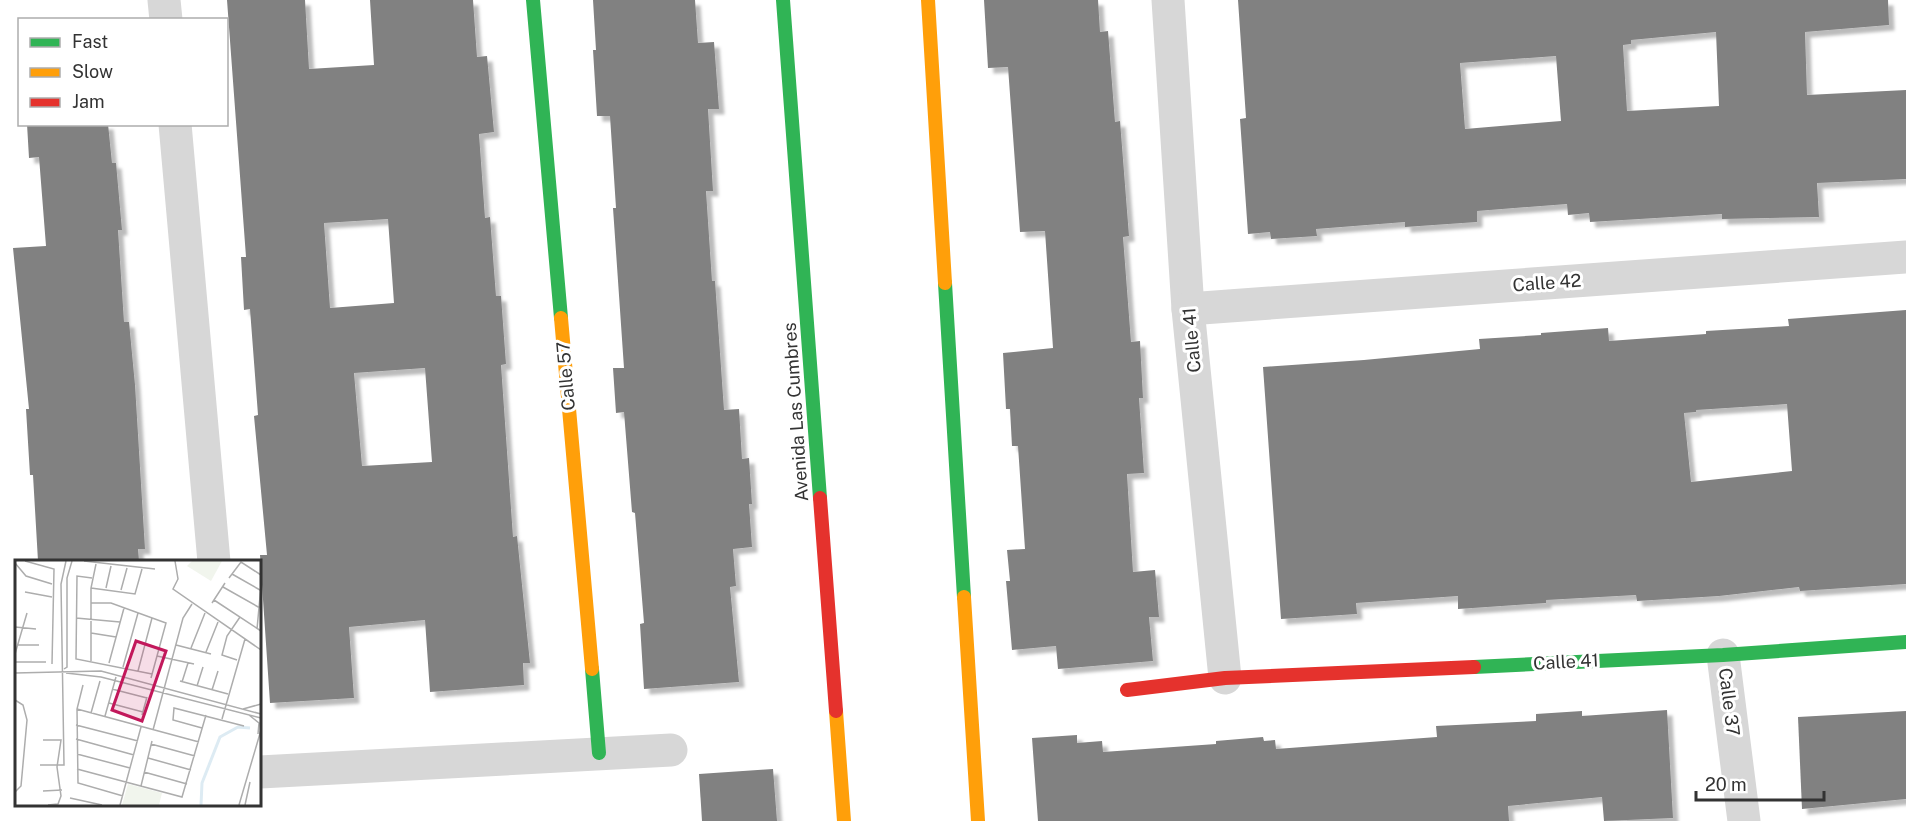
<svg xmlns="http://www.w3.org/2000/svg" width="1906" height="821" viewBox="0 0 1906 821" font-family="'Public Sans',sans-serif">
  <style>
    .building { fill: #818181; fill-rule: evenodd; filter: url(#shadow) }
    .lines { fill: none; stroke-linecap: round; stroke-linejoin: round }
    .street { stroke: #d7d7d7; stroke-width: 33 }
    .fast { stroke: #30b455; stroke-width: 14 }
    .slow { stroke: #ff9f0a; stroke-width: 14 }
    .jam { stroke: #e5322d; stroke-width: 14 }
    .labels { text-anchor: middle; stroke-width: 6; stroke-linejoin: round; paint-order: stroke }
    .street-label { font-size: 18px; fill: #333; stroke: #fff }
    .inset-river { fill: none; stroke: #ddebf3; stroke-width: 3 }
    .inset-road { fill: none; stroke: #adadad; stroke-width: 1.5 }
    .view { fill: #c2185b; fill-opacity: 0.15; stroke: #c2185b; stroke-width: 3 }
    .inset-edge { fill: none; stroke: #333; stroke-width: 3 }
  </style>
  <defs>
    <filter id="shadow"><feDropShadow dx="5.5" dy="5.5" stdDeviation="1.5" flood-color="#0004"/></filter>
  </defs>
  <rect width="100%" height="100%" fill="#fff"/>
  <g class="building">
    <path d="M227,0H305L309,69L374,65L370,0H473L477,57L487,56L494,132L479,134L485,218L490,217L496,296H501L506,364L501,365L513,537L517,536L530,663H523L524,685L430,692L425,620L349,627L354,698L270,703L260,555H267L254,416L258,415L250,309L244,310L241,257H246ZM388,219L394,303L330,308L324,223ZM425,368L432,462L362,466L354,373Z"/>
    <polygon points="593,0 695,0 698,43 714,42 719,109 708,109 713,191 706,191 712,281 715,281 724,410 739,409 742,459 749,458 752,504 749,504 752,547 733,549 736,586 730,587 739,682 644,689 640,624 644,623 635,513 632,512 624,412 616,413 613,368 624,368 613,208 616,208 610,116 597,116 593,50 596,50"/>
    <polygon points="984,0 1098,0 1100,32 1108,31 1115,122 1120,121 1129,236 1123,237 1131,342 1140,341 1143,398 1139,398 1144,473 1127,474 1133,572 1155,570 1159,617 1149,617 1153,661 1058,669 1056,646 1012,650 1006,581 1010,581 1007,550 1025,549 1018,446 1012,446 1010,409 1006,409 1003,353 1053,348 1045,231 1020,232 1008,67 988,68"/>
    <path d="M1238,0H1888L1889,25L1805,32L1807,95L1906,90V179L1817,183L1819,217L1722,219V214L1590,222L1589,213L1568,215L1567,204L1477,211V222L1405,227V222L1316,229L1317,236L1271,239L1270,232L1248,234L1240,119L1246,118ZM1716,32L1719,106L1627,111L1623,45L1631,44V40ZM1556,56L1561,121L1465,129L1460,63Z"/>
    <polygon points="27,124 108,124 112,163 116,163 122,230 118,230 124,322 129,322 135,385 145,549 138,549 139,561 38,561 33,475 30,475 26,409 29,409 13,248 46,246 39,157 29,158"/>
    <path d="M1906,310V584L1800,591L1799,587L1719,596L1637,601L1636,595L1546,600V603L1458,609V596L1356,603L1357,614L1281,619L1263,367L1364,360L1480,349L1479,339L1541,335V333L1608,328L1609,341L1706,334V331L1789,326L1788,319ZM1787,404L1792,471L1691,482L1684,413L1696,412V410Z"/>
    <polygon points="1667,710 1673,818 1604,821 1602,797 1508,806 1509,821 1038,821 1032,738 1077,735 1077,743 1102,741 1103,752 1216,744 1216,741 1263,737 1264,741 1275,740 1276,749 1437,737 1436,726 1536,721 1536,714 1582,711 1582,716"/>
    <polygon points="1906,711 1906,799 1802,809 1798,717"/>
    <polygon points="773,769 777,821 702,821 699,774"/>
  </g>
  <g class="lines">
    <g class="street">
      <polyline points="164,0 166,20"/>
      <polyline points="1168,0 1188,309 1225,678"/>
      <polyline points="175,124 214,562"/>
      <polyline points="1188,309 1906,257"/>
      <polyline points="1723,655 1744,821"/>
      <polyline points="260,772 671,750"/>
    </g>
    <g class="fast">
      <polyline points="533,0 561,318"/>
      <polyline points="783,0 820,498"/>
      <polyline points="945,283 964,597"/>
      <polyline points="1474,667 1723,655 1906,642"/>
      <polyline points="592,669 599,753"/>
    </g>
    <g class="slow">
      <polyline points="928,0 945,283"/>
      <polyline points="561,318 592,669"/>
      <polyline points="964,597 978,821"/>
      <polyline points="836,711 844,821"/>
    </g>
    <g class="jam">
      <polyline points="820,498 836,711"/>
      <polyline points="1127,690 1225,678 1474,667"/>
    </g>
  </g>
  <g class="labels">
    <g class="street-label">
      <text transform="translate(1547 283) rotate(-4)" y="6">Calle 42</text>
      <text transform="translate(1192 340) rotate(-95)" y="6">Calle 41</text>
      <text transform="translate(566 376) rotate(-95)" y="6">Calle 57</text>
      <text transform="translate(796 412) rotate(-94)" y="6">Avenida Las Cumbres</text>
      <text transform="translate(1566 662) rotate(-3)" y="6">Calle 41</text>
      <text transform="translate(1729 702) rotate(83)" y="6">Calle 37</text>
    </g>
  </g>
  <g transform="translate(15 560)">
    <rect width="246" height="246" fill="#fff"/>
    <path d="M177,1H207L196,21L172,6ZM113,224L147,233L144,245H107Z" fill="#f1f5ed"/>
    <path class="inset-river" d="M186,245L187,223L205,177L223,167L235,168"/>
    <path class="inset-road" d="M10,1L39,9L37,104M69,1L140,9M160,1L163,19L158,29L246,90M0,3L11,16L37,24M217,14L245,30M77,18L62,16L61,99L137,114M214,18L226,2L246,15M208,27L245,48M76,28L120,34L127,9M91,28L96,6M106,30L112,8M10,32L37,37M199,40L246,71M76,43H96L151,63L136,118M197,43L210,23M61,58L105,62M0,67L21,69M242,69L246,26M76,73L101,77M3,85H24M161,85L196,94M176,88L190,53M191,92L203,62M0,94L12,53M142,96L179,104M222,100L207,95L212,76L225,57M76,101V28L81,4M0,102H31M94,103L109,48M108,107L123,53M49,109L52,107V18L57,1M123,111L137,58M0,113L86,111L246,154M51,113L86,117L246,158M165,121L213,134M167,122L173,103M68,125L62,149L63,223L108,236M182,126L188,107M97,129L132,138M197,130L203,111M0,140L8,145L12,160L6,226L0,232M94,143L128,152M62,149L184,182M228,149L246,144M76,153L85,121M127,155L132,137M234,155L244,163L243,174M90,156L101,117M207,159L230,79M61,165L123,181M187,168L158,160L159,148L229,166M138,170L168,58L177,44M61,179L119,195M28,180H46L42,207L46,236L43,244L33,245M136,184L180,196M62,194L115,208M133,198L176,210M25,205H49L46,24L51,1M62,209L167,237L191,155M129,212L172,224M126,226L137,181M28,231L47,230M55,238L87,245M105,245L126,167M224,245L246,170M230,245L235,222"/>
    <path class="view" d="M121,81L151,91L127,161L97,150Z"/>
    <rect width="246" height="246" class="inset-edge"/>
  </g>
  <rect x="18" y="18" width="210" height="108" fill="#ffffff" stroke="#adadad" stroke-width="1.5"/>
  <rect x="30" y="38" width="30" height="9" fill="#30b455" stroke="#adadad" stroke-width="1.5"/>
  <text x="72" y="48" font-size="18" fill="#333333">Fast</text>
  <rect x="30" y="68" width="30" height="9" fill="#ff9f0a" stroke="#adadad" stroke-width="1.5"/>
  <text x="72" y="78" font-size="18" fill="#333333">Slow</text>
  <rect x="30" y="98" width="30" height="9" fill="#e5322d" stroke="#adadad" stroke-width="1.5"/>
  <text x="72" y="108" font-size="18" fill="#333333">Jam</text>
  <path d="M1696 791v9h128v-9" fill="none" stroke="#333333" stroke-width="3"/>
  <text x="1705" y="791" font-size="18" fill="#333333" stroke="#ffffff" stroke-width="4.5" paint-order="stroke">20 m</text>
</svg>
